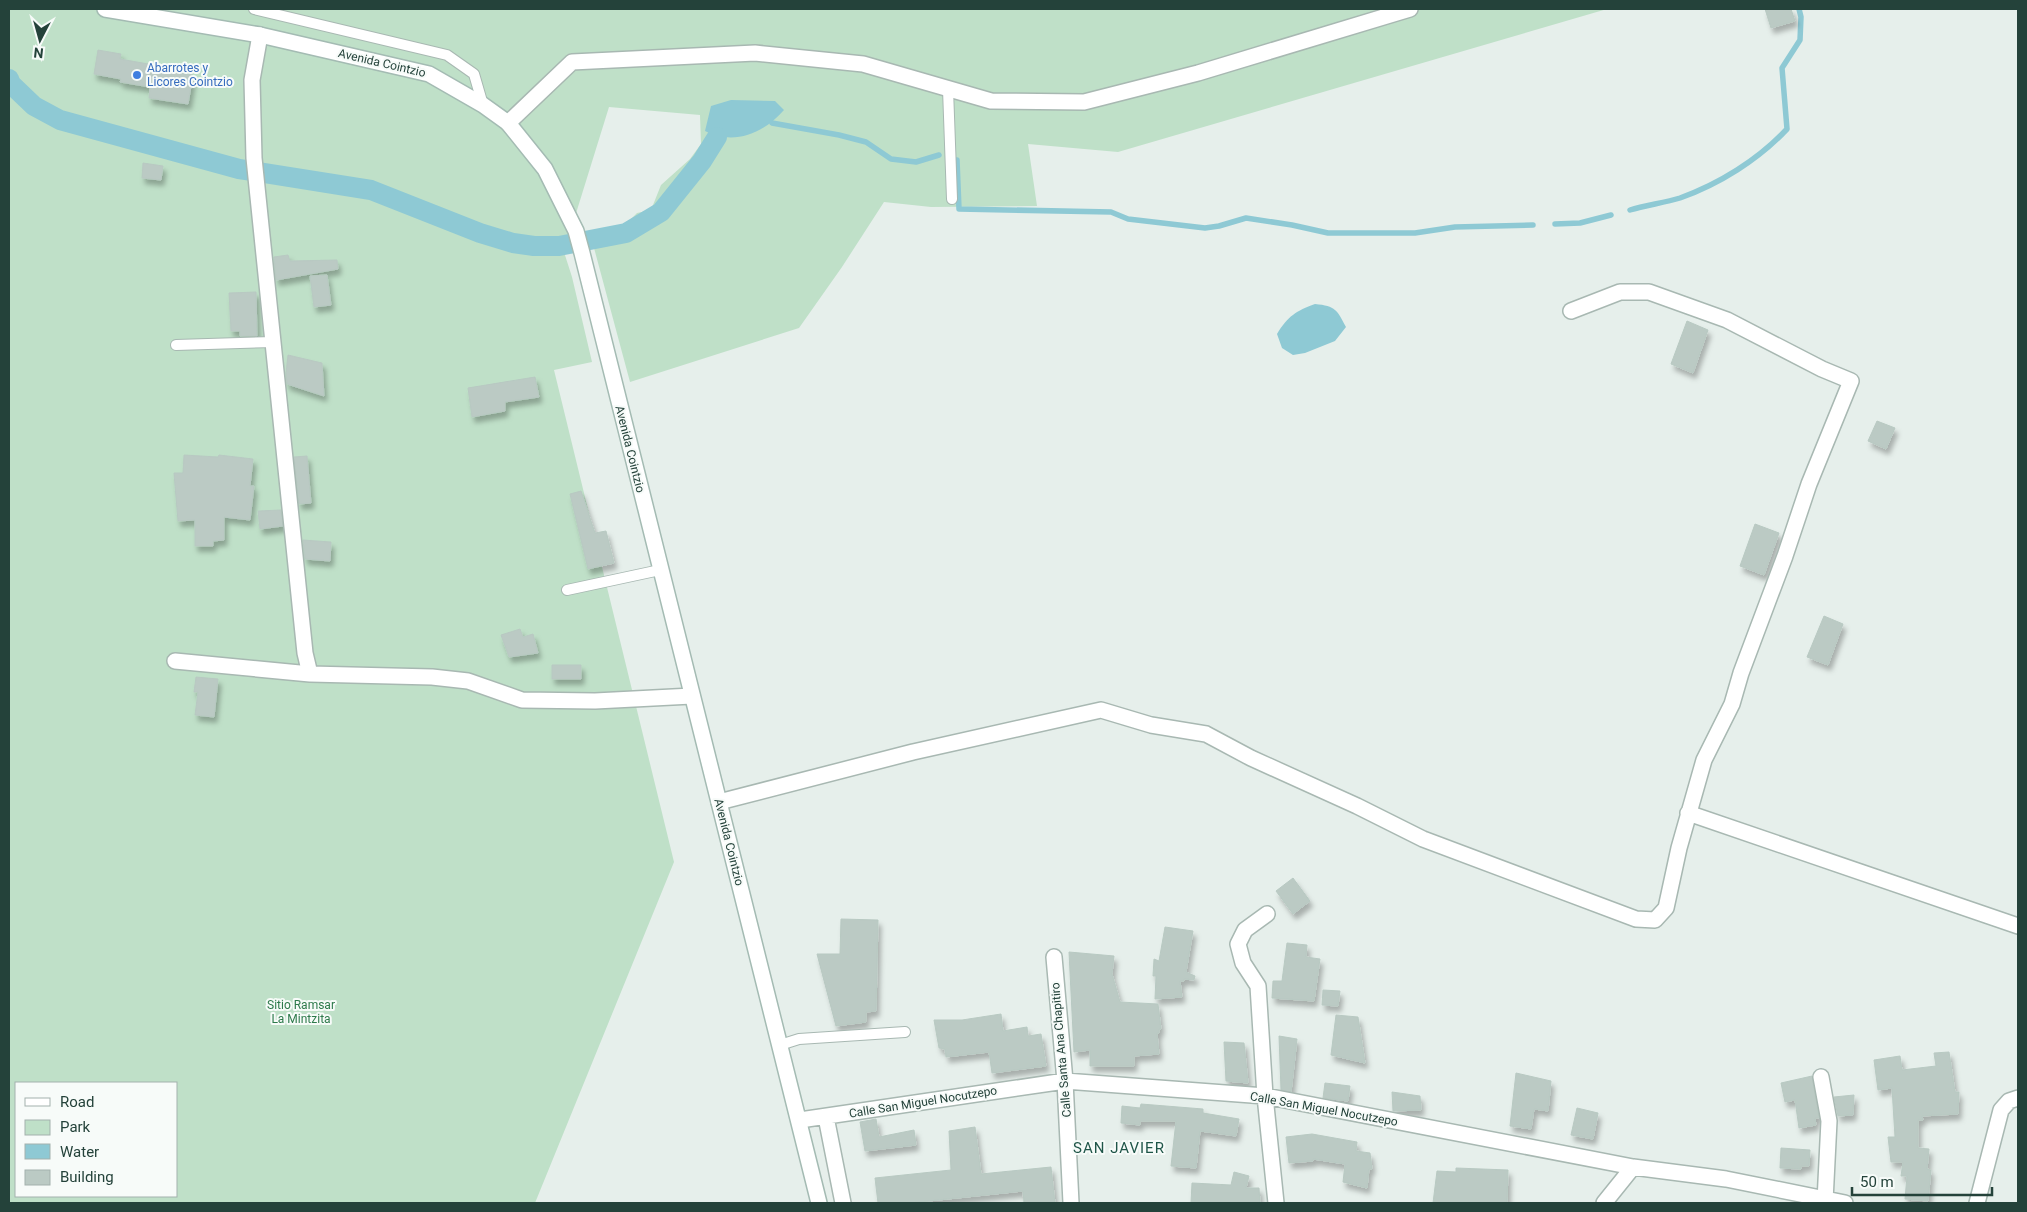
<svg xmlns="http://www.w3.org/2000/svg" width="2027" height="1212" font-family="Roboto,sans-serif">
  <style>
    .green { fill: #bfe0c8; fill-rule: evenodd }
    .water { fill: #8ec9d4 }
    .lines { fill: none; stroke-linecap: round; stroke-linejoin: round }
    .stream { stroke: #8ec9d4; stroke-width: 5.5 }
    .canal { stroke: #8ec9d4; stroke-width: 20 }
    .building { fill: #bbcac4; stroke: #b8c9c2; filter: url(#shadow) }
    .service-casing { stroke: #a8b8b2; stroke-width: 12 }
    .minor-casing { stroke: #a8b8b2; stroke-width: 18 }
    .secondary-casing { stroke: #a4bbb3; stroke-width: 18 }
    .service { stroke: #fff; stroke-width: 10 }
    .minor { stroke: #fff; stroke-width: 15 }
    .secondary { stroke: #fff; stroke-width: 15 }
    .shop-dot { fill: #3f7fe0; stroke: #f7fbf9; stroke-width: 2 }
    .labels { text-anchor: middle; dominant-baseline: central; stroke-width: 4; stroke-linejoin: round; paint-order: stroke }
    .street-label { font-size: 12px; fill: #24423a; stroke: #f7fbf9 }
    .shop-label { font-size: 12px; fill: #366cbe; stroke: #f7fbf9; text-anchor: start }
    .park-label { font-size: 12px; fill: #2d7a4b; stroke: #f7fbf9 }
    .quarter-label { font-size: 15px; letter-spacing: 1px; fill: #1f5548; stroke: #f7fbf9 }
  </style>
  <defs>
    <filter id="shadow"><feDropShadow dx="3" dy="5.5" stdDeviation="2.5" flood-color="#0004"/></filter>
  </defs>
  <rect width="100%" height="100%" fill="#e6efeb"/>
  <!-- green -->
  <path class="green" d="M 9,9 L 1607,9 L 1118,152 L 1028,144 L 1037,206 L 931,207 L 884,202 L 842,267 L 799,328 L 630,382 L 590,233 L 622,228 L 637,213 L 651,210 L 661,185 L 690,159 L 701,144 L 700,115 L 609,107 L 564,252 L 572,277 L 592,362 L 554,370 L 674,862 L 535,1203 L 9,1203 ZM 16,1083 L 176,1083 L 176,1196 L 16,1196 Z"/>
  <!-- water -->
  <path class="water" d="M 731,100 L 775,101 L 784,110 C 764,133 734,146 705,131 L 711,106 Z
    M 1315,304 C 1336,306 1337,310 1346,327 L 1335,341 L 1305,353 L 1293,355 L 1282,348 L 1277,334 C 1288,316 1296,311 1315,304 Z"/>
  <g class="lines">
    <!-- stream -->
    <path class="stream" d="M 772,123 L 839,135 L 866,142 L 891,159 L 916,162 L 939,155
      M 957,160 L 959,209 L 1111,212 L 1128,219 L 1205,228 L 1219,226 L 1246,218 L 1292,225 L 1328,233 L 1415,233 L 1455,227 L 1533,225
      M 1630,210 C 1646,205 1664,203 1680,198 C 1719,184 1758,160 1787,129 L 1782,68 L 1800,40 L 1801,17 L 1799,9
      M 1555,224 L 1580,223 L 1611,215"/>
    <!-- canal -->
    <path class="canal" d="M 9,79 L 11,84 L 34,106 L 60,120 L 239,169 L 371,190 L 480,233 L 513,243 L 534,246 L 559,246 L 626,233 L 661,212 L 702,161 L 717,137"/>
  </g>
  <!-- building -->
  <path class="building" d="M 1765,9 L 1791,9 L 1795,21 L 1771,28 Z
    M 98,50 L 121,54 L 120,59 L 154,65 L 154,69 L 193,75 L 188,104 L 149,98 L 150,87 L 120,82 L 121,79 L 94,74 Z
    M 143,163 L 163,166 L 161,180 L 142,178 Z
    M 288,255 L 290,261 L 337,260 L 338,269 L 276,280 L 274,257 Z
    M 327,275 L 331,305 L 314,307 L 310,276 Z
    M 256,292 L 257,336 L 240,336 L 240,331 L 231,331 L 229,293 Z
    M 1687,321 L 1708,330 L 1693,373 L 1671,364 Z
    M 288,355 L 322,363 L 324,396 L 287,384 L 286,373 Z
    M 535,377 L 539,397 L 505,402 L 505,411 L 472,417 L 468,388 Z
    M 1877,421 L 1895,428 L 1886,449 L 1868,441 Z
    M 184,455 L 218,457 L 219,455 L 253,459 L 250,486 L 254,486 L 250,520 L 224,517 L 224,540 L 213,541 L 213,546 L 195,546 L 195,520 L 178,521 L 174,473 L 183,473 Z
    M 307,456 L 311,503 L 299,504 L 294,457 Z
    M 581,491 L 595,533 L 606,531 L 614,563 L 588,569 L 570,494 Z
    M 281,510 L 283,526 L 260,529 L 258,511 Z
    M 1755,524 L 1779,533 L 1764,575 L 1740,566 Z
    M 303,540 L 331,542 L 330,561 L 305,559 Z
    M 1824,616 L 1843,624 L 1828,665 L 1807,657 Z
    M 520,629 L 523,637 L 533,634 L 538,653 L 509,657 L 501,635 Z
    M 552,665 L 581,665 L 581,679 L 552,679 Z
    M 196,677 L 218,679 L 214,717 L 195,715 L 198,692 L 194,692 Z
    M 1293,878 L 1310,901 L 1293,914 L 1276,891 Z
    M 841,919 L 878,920 L 876,1011 L 866,1012 L 866,1022 L 836,1026 L 817,954 L 840,954 Z
    M 1165,927 L 1193,931 L 1186,972 L 1195,976 L 1194,980 L 1184,979 L 1184,981 L 1180,981 L 1182,997 L 1155,999 L 1156,976 L 1153,976 L 1154,959 L 1159,961 Z
    M 1287,943 L 1307,945 L 1306,957 L 1320,959 L 1314,1001 L 1272,998 L 1273,981 L 1282,981 Z
    M 1069,952 L 1114,956 L 1112,974 L 1120,1002 L 1158,1004 L 1161,1029 L 1159,1029 L 1159,1033 L 1157,1033 L 1159,1054 L 1134,1056 L 1134,1066 L 1090,1066 L 1090,1050 L 1074,1052 Z
    M 1323,990 L 1340,991 L 1338,1006 L 1322,1005 Z
    M 1001,1014 L 1003,1031 L 1027,1027 L 1028,1036 L 1041,1034 L 1046,1066 L 992,1073 L 989,1052 L 946,1057 L 945,1049 L 939,1048 L 934,1020 L 962,1020 Z
    M 1336,1015 L 1358,1017 L 1365,1063 L 1331,1055 Z
    M 1279,1036 L 1297,1039 L 1291,1092 L 1281,1090 Z
    M 1224,1042 L 1244,1043 L 1248,1083 L 1226,1081 Z
    M 1949,1052 L 1955,1092 L 1959,1092 L 1958,1114 L 1922,1116 L 1923,1120 L 1918,1120 L 1918,1148 L 1929,1149 L 1927,1169 L 1931,1170 L 1928,1201 L 1905,1199 L 1907,1176 L 1901,1176 L 1903,1162 L 1891,1162 L 1888,1137 L 1895,1137 L 1892,1088 L 1878,1090 L 1874,1060 L 1900,1056 L 1902,1070 L 1936,1066 L 1934,1053 Z
    M 1516,1073 L 1551,1081 L 1548,1111 L 1534,1109 L 1531,1129 L 1510,1126 Z
    M 1812,1076 L 1819,1118 L 1815,1118 L 1816,1125 L 1799,1128 L 1795,1100 L 1785,1102 L 1781,1083 Z
    M 1325,1083 L 1350,1086 L 1348,1101 L 1323,1098 Z
    M 1392,1092 L 1420,1096 L 1421,1110 L 1393,1111 Z
    M 1854,1095 L 1853,1115 L 1838,1116 L 1834,1097 Z
    M 1141,1104 L 1203,1109 L 1203,1113 L 1239,1119 L 1236,1136 L 1200,1131 L 1196,1168 L 1171,1166 L 1176,1121 L 1140,1121 L 1140,1125 L 1121,1123 L 1122,1106 L 1140,1108 Z
    M 1577,1108 L 1598,1113 L 1593,1139 L 1571,1135 Z
    M 876,1119 L 879,1137 L 914,1130 L 916,1145 L 865,1151 L 860,1122 Z
    M 975,1127 L 981,1174 L 1051,1167 L 1055,1203 L 1024,1203 L 1023,1191 L 910,1203 L 878,1203 L 875,1178 L 951,1170 L 949,1131 Z
    M 1312,1134 L 1357,1142 L 1356,1151 L 1370,1153 L 1372,1169 L 1369,1169 L 1367,1188 L 1343,1182 L 1345,1164 L 1313,1159 L 1313,1161 L 1289,1163 L 1286,1137 Z
    M 1781,1148 L 1810,1150 L 1809,1166 L 1801,1166 L 1801,1169 L 1780,1168 Z
    M 1456,1168 L 1508,1170 L 1507,1203 L 1433,1203 L 1437,1171 L 1456,1172 Z
    M 1234,1172 L 1249,1176 L 1246,1188 L 1259,1188 L 1260,1203 L 1191,1203 L 1192,1183 L 1231,1185 Z"/>
  <g class="lines">
    <defs>
      <path id="service" d="M 254,9 L 447,55 L 474,74 L 483,105
        M 948,89 L 952,199
        M 176,345 L 274,342
        M 567,590 L 660,570
        M 780,1045 L 799,1039 L 905,1032"/>
      <path id="minor" d="M 260,35 L 252,80 L 254,158 L 305,653 L 310,674
        M 508,123 L 572,62 L 755,53 L 863,64 L 991,101 L 1084,102 L 1198,73 L 1410,9
        M 175,661 L 310,674 L 432,677 L 468,681 L 522,700 L 595,701 L 692,696
        M 719,802 L 913,752 L 1101,710 L 1151,725 L 1206,734 L 1251,758 L 1357,806 L 1423,839 L 1636,919 L 1655,920 L 1666,908 L 1679,848 L 1704,760 L 1732,704 L 1741,673 L 1785,556 L 1809,484 L 1851,381 L 1822,369 L 1727,320 L 1649,292 L 1620,292 L 1571,311
        M 1688,813 L 2018,926
        M 1267,914 L 1245,930 L 1238,944 L 1243,963 L 1258,986 L 1265,1096 L 1276,1203
        M 1054,957 L 1065,1081 L 1071,1203
        M 1821,1077 L 1829,1121 L 1825,1201
        M 826,1117 L 843,1203
        M 800,1120 L 1065,1081 L 1265,1096 L 1633,1167 L 1726,1179 L 1845,1203
        M 1604,1203 L 1633,1167
        M 1977,1203 L 2001,1110 L 2009,1101 L 2018,1098"/>
      <path id="secondary" d="M 105,9 L 260,35 L 429,74 L 483,105 L 508,123 L 545,169 L 576,231 L 582,253 L 819,1203"/>
    </defs>
    <!-- service casing -->
    <use href="#service" class="service-casing"/>
    <!-- minor casing -->
    <use href="#minor" class="minor-casing"/>
    <!-- secondary casing -->
    <use href="#secondary" class="secondary-casing"/>
    <!-- service -->
    <use href="#service" class="service"/>
    <!-- minor -->
    <use href="#minor" class="minor"/>
    <!-- secondary -->
    <use href="#secondary" class="secondary"/>
  </g>
  <!-- markers -->
  <circle class="shop-dot" cx="137" cy="75" r="5"/>
  <g class="labels">
    <!-- street labels -->
    <g class="street-label">
      <text transform="translate(382 63) rotate(13)">Avenida Cointzio</text>
      <text transform="translate(630 449) rotate(76)">Avenida Cointzio</text>
      <text transform="translate(729 842) rotate(76)">Avenida Cointzio</text>
      <text transform="translate(1061 1050) rotate(-95)">Calle Santa Ana Chapitiro</text>
      <text transform="translate(923 1102) rotate(-9)">Calle San Miguel Nocutzepo</text>
      <text transform="translate(1324 1109) rotate(10)">Calle San Miguel Nocutzepo</text>
    </g>
    <!-- shop labels -->
    <g class="shop-label">
      <text x="147" y="68">Abarrotes y<tspan x="147" dy="14">Licores Cointzio</tspan></text>
    </g>
    <!-- park labels -->
    <g class="park-label">
      <text x="301" y="1005">Sitio Ramsar<tspan x="301" dy="14">La Mintzita</tspan></text>
    </g>
    <!-- quarter labels -->
    <g class="quarter-label">
      <text x="1119" y="1148">SAN JAVIER</text>
    </g>
  </g>
  <!-- border -->
  <rect width="2027" height="1212" fill="none" stroke="#24423a" stroke-width="20"/>
  <!-- legend -->
  <rect x="15" y="1082" width="162" height="115" fill="#f7fbf9" stroke="#a3b1ad"/>
  <rect x="25" y="1098" width="25" height="8" fill="#ffffff" stroke="#a3b1ad"/>
  <text x="60" y="1107" font-size="15" fill="#24423a">Road</text>
  <rect x="25" y="1120" width="25" height="15" fill="#bfe0c8" stroke="#a3b1ad"/>
  <text x="60" y="1132" font-size="15" fill="#24423a">Park</text>
  <rect x="25" y="1144" width="25" height="15" fill="#8ec9d4" stroke="#a3b1ad"/>
  <text x="60" y="1157" font-size="15" fill="#24423a">Water</text>
  <rect x="25" y="1170" width="25" height="15" fill="#bbcac4" stroke="#a3b1ad"/>
  <text x="60" y="1182" font-size="15" fill="#24423a">Building</text>
  <!-- north arrow -->
  <g transform="translate(40 40) rotate(186)" stroke="#f7fbf9" stroke-width="4" paint-order="stroke">
  <path d="M0-4L9 19L0 12L-9 19Z" fill="#24423a"/>
  <text y="-8" font-size="14" font-weight="bold" text-anchor="middle" fill="#24423a">N</text>
  </g>
  <!-- scale -->
  <path d="M1852 1187v8h140v-8" fill="none" stroke="#24423a" stroke-width="2.5"/>
  <text x="1860" y="1187" font-size="15" fill="#24423a" stroke="#f7fbf9" stroke-width="4" paint-order="stroke">50 m</text>
</svg>
